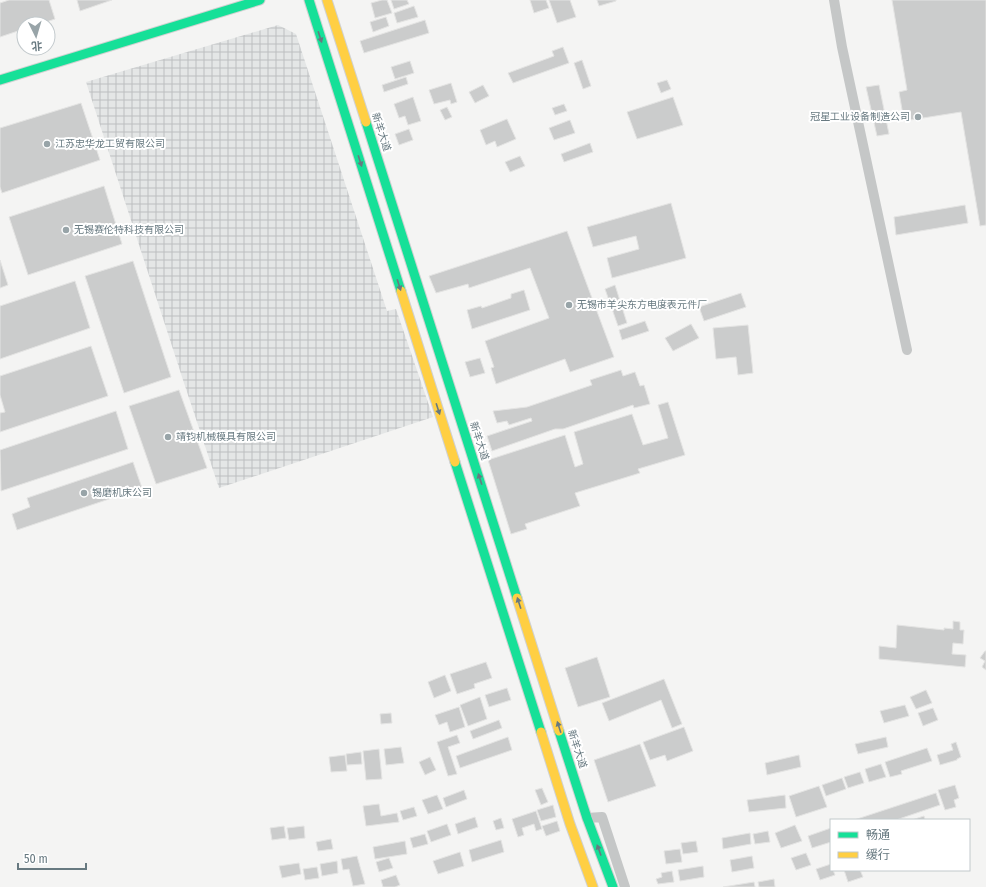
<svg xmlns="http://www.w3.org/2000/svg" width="986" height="887" font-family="'Fira Sans Condensed','Noto Sans SC',sans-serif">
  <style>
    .industrial { fill: url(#industrial-grid) }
    .building { fill: #cbcccc; stroke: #e4e4e3 }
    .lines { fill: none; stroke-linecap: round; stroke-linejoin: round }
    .fast-casing { stroke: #d0d1d1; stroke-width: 11 }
    .slow-casing { stroke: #d0d1d1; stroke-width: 11 }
    .street { stroke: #c5c7c7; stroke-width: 10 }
    .fast { stroke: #16e098; stroke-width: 9 }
    .slow { stroke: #ffcf43; stroke-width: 9 }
    .oneway { fill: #677980 }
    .poi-dot { fill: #98a4a8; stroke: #fff; stroke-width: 1.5 }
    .labels { text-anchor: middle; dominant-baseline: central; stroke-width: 4; stroke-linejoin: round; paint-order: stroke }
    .poi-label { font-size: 10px; fill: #677980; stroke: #fff; text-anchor: start }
    .street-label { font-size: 10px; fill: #677980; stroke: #fff }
  </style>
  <defs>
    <pattern id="industrial-grid" width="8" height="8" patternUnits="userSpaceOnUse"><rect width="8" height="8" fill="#e4e6e6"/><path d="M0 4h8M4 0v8" fill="none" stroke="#bdbfc0"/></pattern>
  </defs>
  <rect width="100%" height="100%" fill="#f4f4f3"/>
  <!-- industrial -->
  <path class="industrial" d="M 278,25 L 296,34 L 387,311 L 396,309 L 433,417 L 219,488 L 183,380 L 86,82 Z"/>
  <!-- building -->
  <path class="building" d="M 9,0 L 49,0 L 55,19 L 40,24 L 24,24 L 24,29 L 0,37 L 0,3 Z
    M 77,0 L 112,0 L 80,11 Z
    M 382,0 L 387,0 L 392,13 L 375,18 L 371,3 Z
    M 391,0 L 407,0 L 409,4 L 394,9 Z
    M 530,0 L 546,0 L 549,8 L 534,13 Z
    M 549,0 L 570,0 L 576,17 L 557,23 Z
    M 597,0 L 616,0 L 616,1 L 599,6 Z
    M 892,0 L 986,0 L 986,225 L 980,226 L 961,112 L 904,121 L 899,92 L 907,90 Z
    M 414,6 L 418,17 L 397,23 L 394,13 Z
    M 386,17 L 389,26 L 373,32 L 370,22 Z
    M 425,20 L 429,33 L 364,53 L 360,41 Z
    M 563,47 L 569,63 L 513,83 L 508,73 L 554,56 L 552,51 Z
    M 582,60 L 591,86 L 583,89 L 574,63 Z
    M 410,61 L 414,73 L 395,79 L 391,67 Z
    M 406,77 L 408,84 L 384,92 L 382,85 Z
    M 667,80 L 671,89 L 661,93 L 657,83 Z
    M 451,83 L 457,102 L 451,104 L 450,100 L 434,104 L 429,90 Z
    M 483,85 L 489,96 L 475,103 L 469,92 Z
    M 879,85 L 889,134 L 877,136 L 866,87 Z
    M 413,97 L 421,121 L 408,125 L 405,116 L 399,118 L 394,104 Z
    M 673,97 L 683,125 L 637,139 L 627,112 Z
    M 81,103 L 100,160 L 2,193 L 0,187 L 0,128 Z
    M 564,104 L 567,111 L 555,115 L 552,108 Z
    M 447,107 L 452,117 L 445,120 L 440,110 Z
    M 507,119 L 516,139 L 497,147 L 495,141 L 486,145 L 480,130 Z
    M 570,120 L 575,133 L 554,140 L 549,128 Z
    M 409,129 L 413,140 L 399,145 L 395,134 Z
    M 590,143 L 593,152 L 564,162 L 561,154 Z
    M 520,156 L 525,166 L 510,172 L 505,162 Z
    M 104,186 L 122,244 L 28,275 L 9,217 Z
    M 671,203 L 686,258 L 612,278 L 607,258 L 639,249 L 636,236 L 593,247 L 587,227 Z
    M 965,205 L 968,223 L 896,235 L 894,217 Z
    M 567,231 L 614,357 L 570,372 L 565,359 L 496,384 L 491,368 L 494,367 L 485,341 L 549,318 L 530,268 L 469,288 L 468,284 L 436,293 L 429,276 Z
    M 0,260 L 8,285 L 0,288 Z
    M 133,261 L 171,377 L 124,393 L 85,276 Z
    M 75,281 L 90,328 L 0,359 L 0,306 Z
    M 615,285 L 627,323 L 618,326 L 605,289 Z
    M 524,290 L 530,310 L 472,329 L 467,310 L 481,306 L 482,308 L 511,298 L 511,294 Z
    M 741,293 L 746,307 L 704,321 L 699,307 Z
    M 645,321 L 649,331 L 622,340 L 619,330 Z
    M 691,324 L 699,338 L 673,351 L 665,338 Z
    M 748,325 L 753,373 L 738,375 L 736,357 L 716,359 L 713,328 Z
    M 91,346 L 108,396 L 0,432 L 0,413 L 5,412 L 0,395 L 0,376 Z
    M 480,358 L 485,373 L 470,377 L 465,362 Z
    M 621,370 L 623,376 L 635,372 L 640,386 L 644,385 L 650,404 L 634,408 L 633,405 L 563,429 L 555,429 L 492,451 L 487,436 L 532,421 L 531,418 L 509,425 L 507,421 L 497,423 L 493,411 L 527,407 L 592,385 L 590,380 Z
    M 179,390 L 207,468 L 156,484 L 129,406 Z
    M 668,402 L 685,455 L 638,469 L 640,473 L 575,493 L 580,506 L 525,524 L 527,529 L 511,534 L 488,460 L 565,435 L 575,467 L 583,464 L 574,432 L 632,414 L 643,445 L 668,438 L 658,405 Z
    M 116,411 L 128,449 L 1,491 L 0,450 Z
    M 133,462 L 142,488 L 17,530 L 12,514 L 30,507 L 27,498 Z
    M 953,621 L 960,622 L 960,630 L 964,630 L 963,644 L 953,643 L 952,654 L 966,655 L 965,667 L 879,659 L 879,646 L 896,648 L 897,625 L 944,630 L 944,628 L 953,629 Z
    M 985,651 L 986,651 L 986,670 L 982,667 L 985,661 L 980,658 Z
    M 597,657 L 610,697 L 578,707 L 565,668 Z
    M 486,662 L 492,678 L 474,684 L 475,688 L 457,694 L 450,674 Z
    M 445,675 L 451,691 L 434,698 L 428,682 Z
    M 664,679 L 682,724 L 672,728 L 661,700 L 609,721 L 602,703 Z
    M 507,688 L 511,700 L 489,707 L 485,695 Z
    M 926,690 L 932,703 L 916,709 L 910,697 Z
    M 480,697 L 487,719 L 468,726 L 460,705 Z
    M 905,705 L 909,716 L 884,723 L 880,711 Z
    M 459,707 L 465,727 L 450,732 L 447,722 L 439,725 L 435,715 Z
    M 933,708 L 938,720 L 923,726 L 918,713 Z
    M 391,713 L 392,723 L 381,724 L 380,714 Z
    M 499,720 L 502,728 L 473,739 L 470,731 Z
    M 684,727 L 693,751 L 667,761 L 665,755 L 650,760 L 643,742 Z
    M 457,735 L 460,743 L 448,747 L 457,774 L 448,776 L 437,742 Z
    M 508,737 L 512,750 L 460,768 L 456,756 Z
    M 886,737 L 888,747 L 858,754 L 855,744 Z
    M 956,742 L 961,757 L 957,759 L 957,760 L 940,765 L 937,755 L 953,750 L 951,744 Z
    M 640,744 L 656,786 L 608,802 L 594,760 Z
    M 401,747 L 404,763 L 386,765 L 384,749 Z
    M 927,748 L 932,761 L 901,771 L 902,774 L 890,777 L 885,762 Z
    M 379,749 L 382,779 L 366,780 L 363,751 Z
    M 361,752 L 362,764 L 347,765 L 346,754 Z
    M 345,755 L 347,771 L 331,772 L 329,757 Z
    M 799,755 L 801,767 L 767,775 L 765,763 Z
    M 430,757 L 436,770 L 425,775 L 419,762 Z
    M 881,764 L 886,777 L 869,782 L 865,769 Z
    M 860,772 L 864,783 L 848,788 L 844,777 Z
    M 842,778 L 846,789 L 826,796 L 822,785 Z
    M 955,785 L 959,798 L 954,800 L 956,807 L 945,810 L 938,790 Z
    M 819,786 L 827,807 L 796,817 L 789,796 Z
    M 542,788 L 548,802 L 541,805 L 535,790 Z
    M 464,790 L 467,799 L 446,807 L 443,798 Z
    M 936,793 L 940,805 L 896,820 L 854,820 Z
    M 437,795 L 443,809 L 428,814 L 422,800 Z
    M 785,795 L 786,808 L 749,812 L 747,800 Z
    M 379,804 L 381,816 L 397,813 L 399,822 L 366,826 L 363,806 Z
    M 553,805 L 556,817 L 541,821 L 537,810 Z
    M 414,807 L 417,816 L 403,820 L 400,811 Z
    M 536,811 L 542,829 L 536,831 L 534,824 L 522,828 L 524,835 L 518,837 L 512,819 Z
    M 924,816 L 925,820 L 912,820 Z
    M 475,817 L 478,827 L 458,834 L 455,824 Z
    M 501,818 L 504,828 L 496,830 L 493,821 Z
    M 557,821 L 560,831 L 546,836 L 542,826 Z
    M 447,824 L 451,835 L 431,842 L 427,831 Z
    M 795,825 L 802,841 L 781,848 L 775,833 Z
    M 284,826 L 286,838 L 272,840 L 270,828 Z
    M 304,826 L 305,838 L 289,840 L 287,828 Z
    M 831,828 L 831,842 L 812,848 L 808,836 Z
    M 768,831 L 770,842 L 755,844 L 753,834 Z
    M 750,833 L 751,844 L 723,849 L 722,838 Z
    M 425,834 L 428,844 L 413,848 L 410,838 Z
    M 331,839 L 333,849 L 318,851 L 316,842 Z
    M 501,840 L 504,852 L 472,862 L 469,850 Z
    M 405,841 L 407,854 L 375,859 L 373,847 Z
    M 696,841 L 698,852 L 683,854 L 681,843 Z
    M 680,849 L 682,862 L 666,864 L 664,851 Z
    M 460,852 L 464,866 L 438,874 L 433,861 Z
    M 806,853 L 811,865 L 796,870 L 791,858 Z
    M 357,856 L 365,884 L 353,886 L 349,869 L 343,870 L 341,859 Z
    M 752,856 L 754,868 L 732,872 L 730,860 Z
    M 389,858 L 393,868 L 379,872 L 376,862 Z
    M 337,861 L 338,873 L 322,876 L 320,864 Z
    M 299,863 L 301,874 L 282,878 L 279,866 Z
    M 831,864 L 831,870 L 833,870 L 835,875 L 820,880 L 816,869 Z
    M 703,866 L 704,877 L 680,881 L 678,870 Z
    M 317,867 L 319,878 L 305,880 L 303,869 Z
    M 844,870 L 860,870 L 863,877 L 848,882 Z
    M 672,871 L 674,882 L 658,884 L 656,879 L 662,877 L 661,873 Z
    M 396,875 L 400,885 L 395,887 L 383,887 L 381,880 Z
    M 774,879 L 775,887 L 759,887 L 758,882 Z
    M 754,882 L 755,887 L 723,887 Z"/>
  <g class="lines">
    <defs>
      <path id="fast" d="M 309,0 L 401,291
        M 0,80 L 260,0
        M 366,122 L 517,598
        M 455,462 L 541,732
        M 559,731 L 587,818 L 613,887"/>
      <path id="slow" d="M 327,0 L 366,122
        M 401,291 L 455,462
        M 517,598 L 559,731
        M 541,732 L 570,824 L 593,887"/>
    </defs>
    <!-- fast casing -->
    <use href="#fast" class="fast-casing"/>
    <!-- slow casing -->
    <use href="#slow" class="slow-casing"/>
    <!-- street -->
    <path class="street" d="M 834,0 L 842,47 L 907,350
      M 587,818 L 602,817 L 625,887"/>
    <!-- fast -->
    <use href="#fast" class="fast"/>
    <!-- slow -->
    <use href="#slow" class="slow"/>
  </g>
  <!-- one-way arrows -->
  <defs><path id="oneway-solid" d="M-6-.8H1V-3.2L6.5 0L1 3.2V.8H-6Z"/></defs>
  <g class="oneway">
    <use href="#oneway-solid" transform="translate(320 37) rotate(72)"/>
    <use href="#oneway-solid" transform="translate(360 161) rotate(72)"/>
    <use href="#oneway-solid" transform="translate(399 285) rotate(72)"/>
    <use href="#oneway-solid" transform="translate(438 409) rotate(72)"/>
    <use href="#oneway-solid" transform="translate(480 479) rotate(-108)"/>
    <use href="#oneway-solid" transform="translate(519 603) rotate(-108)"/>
    <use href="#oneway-solid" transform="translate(559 727) rotate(-108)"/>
    <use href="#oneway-solid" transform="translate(599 850) rotate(-110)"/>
  </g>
  <!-- markers -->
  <g class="poi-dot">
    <circle cx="918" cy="117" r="4"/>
    <circle cx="47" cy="144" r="4"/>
    <circle cx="66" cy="230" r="4"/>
    <circle cx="569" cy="305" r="4"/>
    <circle cx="168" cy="437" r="4"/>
    <circle cx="84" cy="493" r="4"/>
  </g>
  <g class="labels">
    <!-- poi labels -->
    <g class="poi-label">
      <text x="910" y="117" text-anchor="end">冠星工业设备制造公司</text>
      <text x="55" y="144">江苏忠华龙工贸有限公司</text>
      <text x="74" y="230">无锡赛伦特科技有限公司</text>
      <text x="577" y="305">无锡市羊尖东方电度表元件厂</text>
      <text x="176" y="437">靖钧机械模具有限公司</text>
      <text x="92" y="493">锡磨机床公司</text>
    </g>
    <!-- street labels -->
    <g class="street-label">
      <text transform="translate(381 132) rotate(72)">新羊大道</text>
      <text transform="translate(479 441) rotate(72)">新羊大道</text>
      <text transform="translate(577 749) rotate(72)">新羊大道</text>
    </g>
  </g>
  <!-- legend -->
  <rect x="830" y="819" width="140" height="52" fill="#ffffff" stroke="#c2c9cc"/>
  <rect x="838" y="832" width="20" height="6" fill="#16e098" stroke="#c2c9cc"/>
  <text x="866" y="839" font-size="12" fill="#677980">畅通</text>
  <rect x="838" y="852" width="20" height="6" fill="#ffcf43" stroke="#c2c9cc"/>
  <text x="866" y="859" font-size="12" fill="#677980">缓行</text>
  <!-- north arrow -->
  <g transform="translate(36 36) rotate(175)"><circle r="19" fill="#ffffff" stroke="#c2c9cc"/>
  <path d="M0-3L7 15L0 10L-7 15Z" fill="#98a4a8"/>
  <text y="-6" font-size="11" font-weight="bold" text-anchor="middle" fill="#677980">北</text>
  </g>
  <!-- scale -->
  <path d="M18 863v6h68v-6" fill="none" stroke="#677980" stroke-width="2"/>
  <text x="24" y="863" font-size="12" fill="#677980" stroke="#ffffff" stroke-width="3" paint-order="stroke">50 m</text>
</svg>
